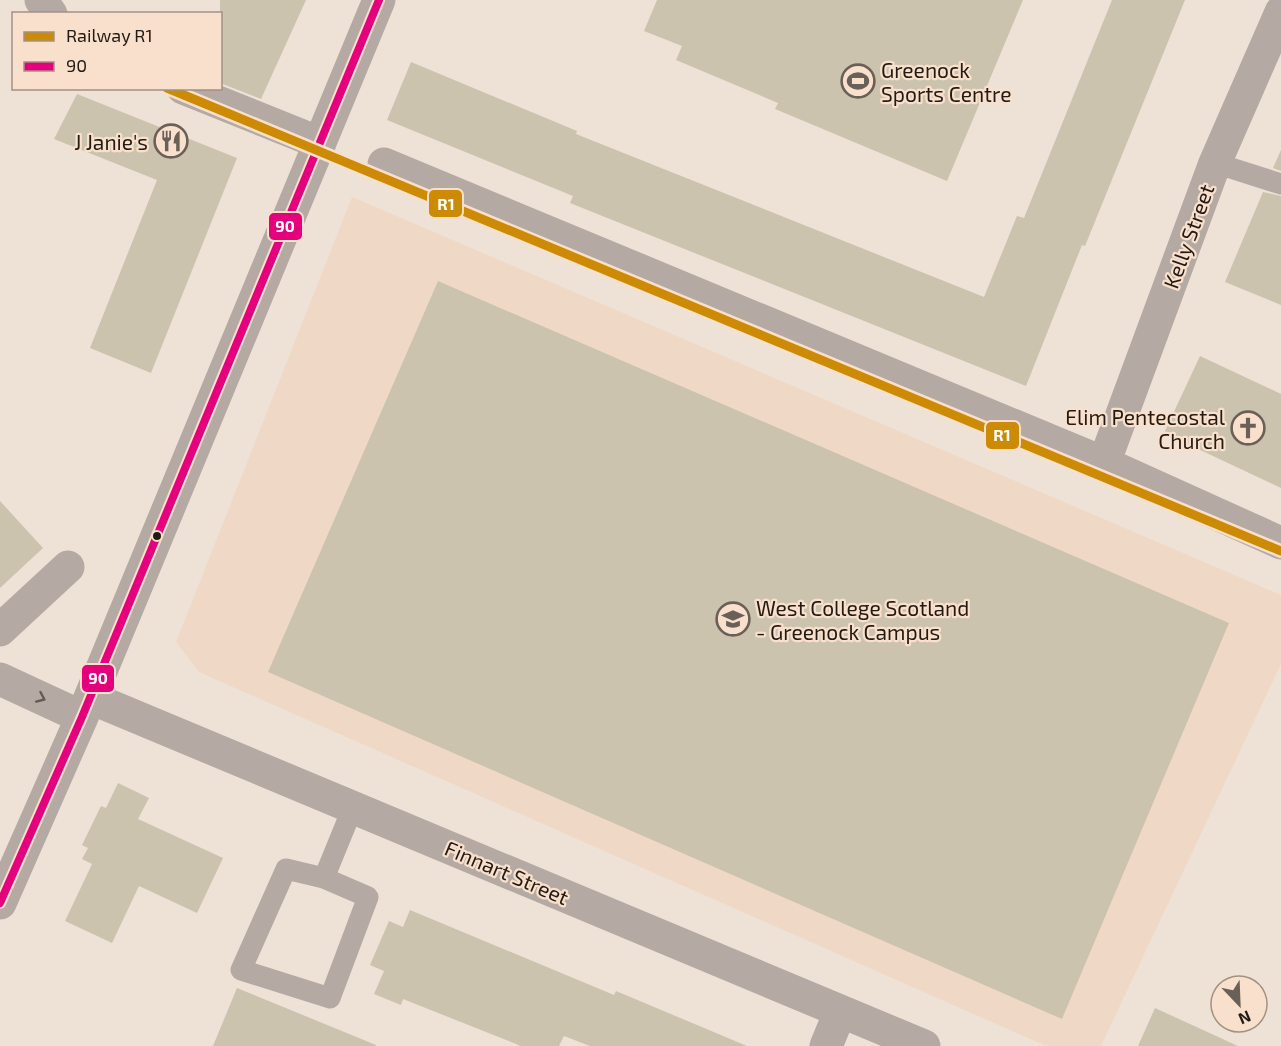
<svg xmlns="http://www.w3.org/2000/svg" width="1281" height="1046" font-family="'Exo 2',sans-serif">
  <style>
    .built { fill: #efd9c6 }
    .building { fill: #ccc3af }
    .lines { fill: none; stroke-linecap: round; stroke-linejoin: round }
    .service { stroke: #b5a9a4; stroke-width: 21 }
    .minor { stroke: #b5a9a4; stroke-width: 33 }
    .bus-1-casing { stroke: #f8e0cc; stroke-width: 12 }
    .bus-1 { stroke: #e5007d; stroke-width: 8 }
    .rail-1-casing { stroke: #f8e0cc; stroke-width: 14 }
    .rail-1 { stroke: #cd8a04; stroke-width: 9 }
    .oneway { stroke: #655a54 }
    .bus-dot { fill: #231a13; stroke: #f8e0cc; stroke-width: 2 }
    .labels { text-anchor: middle; dominant-baseline: central; stroke-width: 4.5; stroke-linejoin: round; paint-order: stroke }
    .poi-label { font-size: 21px; fill: #231a13; stroke: #f8e0cc; text-anchor: start }
    .street-label { font-size: 21px; fill: #231a13; stroke: #f8e0cc }
    .line-badge { stroke: #f8e0cc; stroke-width: 2 }
    .badge-label { font-size: 16px; text-anchor: middle; font-weight: bold; fill: #fff }
  </style>
  <rect width="100%" height="100%" fill="#eee1d6"/>
  <!-- built -->
  <path class="built" d="M 352,197 L 1281,595 L 1281,664 L 1101,1046 L 1046,1046 L 199,672 L 176,642 Z"/>
  <!-- building -->
  <path class="building" d="M 220,0 L 306,0 L 261,99 L 220,83 Z
    M 657,0 L 1023,0 L 947,181 L 775,109 L 778,103 L 676,60 L 682,46 L 644,31 Z
    M 1112,0 L 1185,0 L 1085,246 L 1082,245 L 1026,386 L 570,203 L 573,196 L 387,120 L 411,62 L 577,131 L 576,134 L 984,297 L 1017,216 L 1024,218 Z
    M 77,94 L 237,158 L 151,373 L 90,348 L 157,180 L 54,139 Z
    M 1281,150 L 1281,171 L 1273,168 Z
    M 1263,192 L 1281,196 L 1281,305 L 1225,282 Z
    M 438,281 L 1229,623 L 1062,1019 L 268,672 Z
    M 1200,356 L 1281,394 L 1281,488 L 1164,433 Z
    M 0,501 L 43,548 L 0,588 Z
    M 118,783 L 149,798 L 138,819 L 223,858 L 197,913 L 139,886 L 112,943 L 65,921 L 92,864 L 82,859 L 88,848 L 82,845 L 101,806 L 106,808 Z
    M 410,910 L 614,995 L 616,991 L 747,1046 L 590,1046 L 564,1036 L 559,1046 L 521,1046 L 403,999 L 401,1005 L 374,994 L 384,971 L 370,965 L 389,921 L 403,927 Z
    M 237,988 L 376,1045 L 376,1046 L 213,1046 Z
    M 1155,1008 L 1238,1046 L 1138,1046 Z"/>
  <g class="lines">
    <!-- service -->
    <path class="service" d="M 1215,163 L 1281,184
      M 286,869 L 324,878 L 368,897 L 330,998 L 241,970 Z
      M 324,878 L 353,807"/>
    <!-- minor -->
    <path class="minor" d="M 41,0 L 51,14
      M 183,88 L 320,143
      M 384,164 L 1104,463 L 1281,543
      M 1104,463 L 1215,163 L 1281,12
      M 0,630 L 68,567
      M 0,679 L 82,717
      M 91,698 L 924,1046
      M 0,903 L 82,717 L 379,0
      M 826,1046 L 840,1012"/>
    <defs>
      <path id="bus-1" d="M 0,903 L 82,717 L 379,0"/>
    </defs>
    <!-- bus-1 casing -->
    <use href="#bus-1" class="bus-1-casing"/>
    <!-- bus-1 -->
    <use href="#bus-1" class="bus-1"/>
    <defs>
      <path id="rail-1" d="M 167,88 L 1281,551"/>
    </defs>
    <!-- rail-1 casing -->
    <use href="#rail-1" class="rail-1-casing"/>
    <!-- rail-1 -->
    <use href="#rail-1" class="rail-1"/>
  </g>
  <!-- one-way arrows -->
  <defs><path id="oneway-chevron" d="M-2-3.5L2.5 0L-2 3.5" fill="none" stroke-width="1.6" stroke-linecap="round" stroke-linejoin="round" transform="scale(1.5)"/></defs>
  <use class="oneway" href="#oneway-chevron" transform="translate(41 698) rotate(24)"/>
  <!-- icons -->
  <defs>
    <symbol id="stadium-ring" viewBox="-11 -11 22 22"><circle r="9.5" fill="#f8e0cc" stroke="#6a6057" stroke-width="1.5"/><path d="M0-5a6.5 5 0 1 0 0 10a6.5 5 0 1 0 0-10ZM-3.5-1.8h7v3.6h-7Z" fill="#6a6057"/></symbol>
    <symbol id="restaurant-ring" viewBox="-11 -11 22 22"><circle r="9.5" fill="#f8e0cc" stroke="#6a6057" stroke-width="1.5"/><path d="M-5-6h1v4h1v-4h1v4h1v-4h1v5L-1.5 .5V6h-2V.5L-5-1ZM5-6V6H3V1.5H1.5Q1.5-4 5-6Z" fill="#6a6057"/></symbol>
    <symbol id="church-ring" viewBox="-11 -11 22 22"><circle r="9.5" fill="#f8e0cc" stroke="#6a6057" stroke-width="1.5"/><path d="M-1.2-6h2.4v3.5h3.3v2.4h-3.3V6h-2.4V-.1h-3.3v-2.4h3.3Z" fill="#6a6057"/></symbol>
    <symbol id="university-ring" viewBox="-11 -11 22 22"><circle r="9.5" fill="#f8e0cc" stroke="#6a6057" stroke-width="1.5"/><path d="M0-5L7-2L0 1L-7-2ZM-4 1L0 2.5L4 1V4Q0 6-4 4Z" fill="#6a6057"/></symbol>
  </defs>
  <g fill-rule="evenodd">
    <use href="#stadium-ring" x="839" y="62" width="38" height="38"/>
    <use href="#restaurant-ring" x="152" y="122" width="38" height="38"/>
    <use href="#church-ring" x="1229" y="409" width="38" height="38"/>
    <use href="#university-ring" x="714" y="600" width="38" height="38"/>
  </g>
  <!-- markers -->
  <circle class="bus-dot" cx="157" cy="536" r="5"/>
  <g class="labels">
    <!-- poi labels -->
    <g class="poi-label">
      <text x="881" y="69">Greenock<tspan x="881" dy="24">Sports Centre</tspan></text>
      <text x="148" y="141" text-anchor="end">J Janie's</text>
      <text x="1225" y="416" text-anchor="end">Elim Pentecostal<tspan x="1225" dy="24">Church</tspan></text>
      <text x="756" y="607">West College Scotland<tspan x="756" dy="24">- Greenock Campus</tspan></text>
    </g>
    <!-- street labels -->
    <g class="street-label">
      <text transform="translate(1188 236) rotate(-70)">Kelly Street</text>
      <text transform="translate(507 872) rotate(23)">Finnart Street</text>
    </g>
  </g>
  <g class="line-badge">
    <rect x="428" y="189" width="35" height="29" rx="6" fill="#cd8a04"/>
    <rect x="268" y="212" width="35" height="29" rx="6" fill="#e5007d"/>
    <rect x="985" y="421" width="35" height="29" rx="6" fill="#cd8a04"/>
    <rect x="81" y="664" width="34" height="29" rx="6" fill="#e5007d"/>
  </g>
  <g class="badge-label">
    <text x="446" y="210">R1</text>
    <text x="285" y="232">90</text>
    <text x="1002" y="441">R1</text>
    <text x="98" y="684">90</text>
  </g>
  <!-- legend -->
  <rect x="12" y="12" width="210" height="78" fill="#f8e0cc" stroke="#a39182" stroke-width="1.5"/>
  <rect x="24" y="32" width="30" height="9" fill="#cd8a04" stroke="#a39182" stroke-width="1.5"/>
  <text x="66" y="42" font-size="18" fill="#231a13">Railway R1</text>
  <rect x="24" y="62" width="30" height="9" fill="#e5007d" stroke="#a39182" stroke-width="1.5"/>
  <text x="66" y="72" font-size="18" fill="#231a13">90</text>
  <!-- north arrow -->
  <g transform="translate(1239 1004) rotate(157)"><circle r="28" fill="#f8e0cc" stroke="#a39182" stroke-width="1.5"/>
  <path d="M0-4.5L10 22L0 15L-10 22Z" fill="#6a6057"/>
  <text y="-9" font-size="16" font-weight="bold" text-anchor="middle" fill="#231a13">N</text>
  </g>
</svg>
